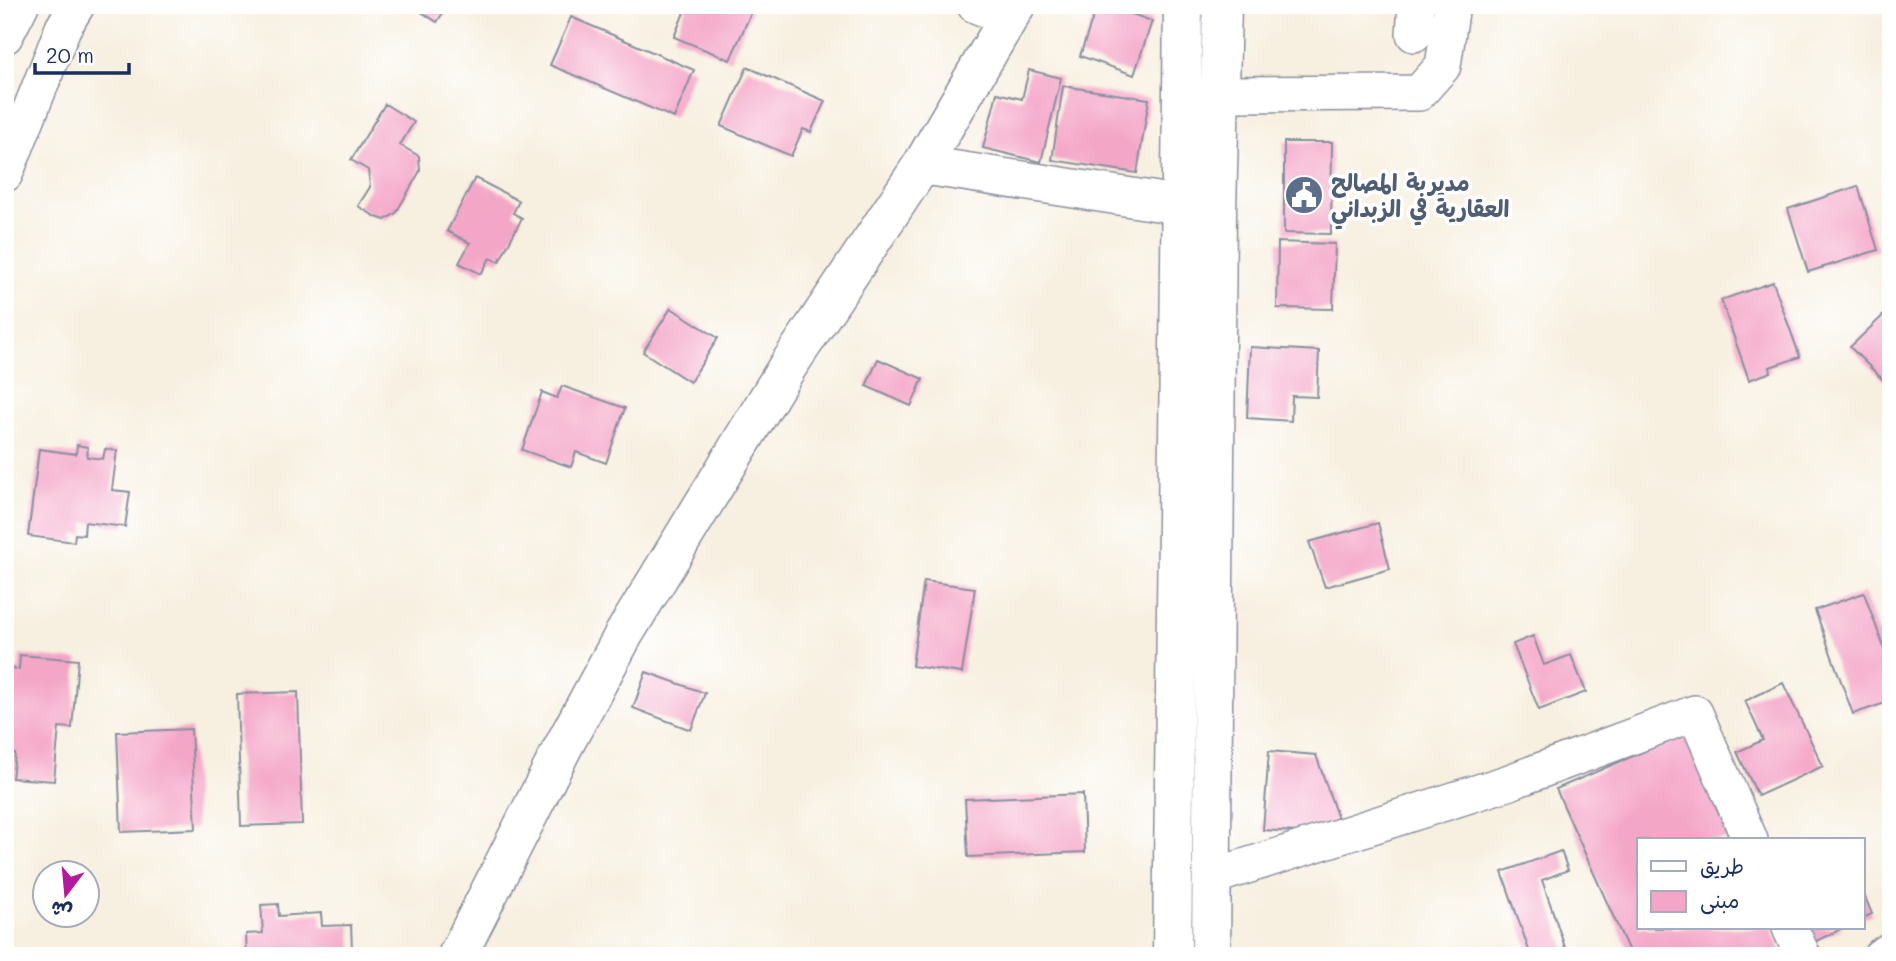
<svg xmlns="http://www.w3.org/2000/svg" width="1896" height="961" font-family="Mali,'Playpen Sans Arabic',sans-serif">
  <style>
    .building { fill: #f4a6c7 }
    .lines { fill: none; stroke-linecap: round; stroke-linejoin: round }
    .street-casing { stroke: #898f9e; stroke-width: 38 }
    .secondary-casing { stroke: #898f9e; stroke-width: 41 }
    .primary-casing { stroke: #898f9e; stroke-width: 41 }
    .street { stroke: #fff; stroke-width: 35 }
    .secondary { stroke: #fff; stroke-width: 38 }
    .primary { stroke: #fff; stroke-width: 38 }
    .labels { text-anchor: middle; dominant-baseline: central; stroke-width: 7; stroke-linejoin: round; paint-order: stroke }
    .service-label { font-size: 23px; font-weight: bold; fill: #4e5e75; stroke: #fff; text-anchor: start }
  </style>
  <rect width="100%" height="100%" fill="#fff"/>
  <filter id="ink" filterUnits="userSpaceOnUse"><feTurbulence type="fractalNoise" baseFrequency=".0143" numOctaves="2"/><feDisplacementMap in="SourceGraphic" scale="14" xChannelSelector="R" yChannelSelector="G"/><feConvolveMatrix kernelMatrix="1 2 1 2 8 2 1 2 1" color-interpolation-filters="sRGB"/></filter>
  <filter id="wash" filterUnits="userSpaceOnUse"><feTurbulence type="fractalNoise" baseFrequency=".00686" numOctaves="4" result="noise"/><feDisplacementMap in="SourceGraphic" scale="28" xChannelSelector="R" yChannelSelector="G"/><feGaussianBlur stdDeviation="1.57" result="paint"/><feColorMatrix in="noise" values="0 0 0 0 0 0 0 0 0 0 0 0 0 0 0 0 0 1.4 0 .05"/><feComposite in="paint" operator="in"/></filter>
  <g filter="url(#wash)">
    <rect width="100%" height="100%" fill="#f7efdf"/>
    <g id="blocks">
      <!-- building -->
      <path class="building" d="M 411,5 L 448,5 L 437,22 Z
        M 687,5 L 740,5 L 752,11 L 730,60 L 674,37 Z
        M 1097,5 L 1106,5 L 1152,21 L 1134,75 L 1080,56 Z
        M 571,17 L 694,70 L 674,118 L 550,65 Z
        M 747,67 L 825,101 L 811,132 L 803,129 L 791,156 L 721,126 Z
        M 1029,70 L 1061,78 L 1041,162 L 983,148 L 997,93 L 1022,99 Z
        M 1063,86 L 1149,99 L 1137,173 L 1052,160 Z
        M 385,104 L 414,122 L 400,145 L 419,156 L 420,171 L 396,213 L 385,220 L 376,217 L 358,206 L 370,187 L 368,170 L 351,160 Z
        M 1284,142 L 1332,142 L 1331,234 L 1284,233 Z
        M 475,178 L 519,201 L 513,213 L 522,218 L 499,262 L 490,258 L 481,274 L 459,263 L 470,243 L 447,231 Z
        M 1858,186 L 1878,250 L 1808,272 L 1788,209 Z
        M 1278,242 L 1335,244 L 1333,309 L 1277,308 Z
        M 1773,282 L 1800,357 L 1770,367 L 1771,372 L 1749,380 L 1721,300 Z
        M 671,308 L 718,338 L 690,382 L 643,352 Z
        M 1891,308 L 1891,388 L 1850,347 Z
        M 1250,347 L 1319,351 L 1317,397 L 1292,396 L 1291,421 L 1247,418 Z
        M 878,359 L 923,379 L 911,406 L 866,386 Z
        M 562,386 L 625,408 L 606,463 L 576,452 L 571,467 L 522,450 L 542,392 L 557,398 Z
        M 77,445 L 88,447 L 87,457 L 103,459 L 105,449 L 117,450 L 112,490 L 130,492 L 125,527 L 85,522 L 84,535 L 75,534 L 74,542 L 28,536 L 39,449 L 76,454 Z
        M 1378,523 L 1390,569 L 1325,587 L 1309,542 Z
        M 924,581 L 975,588 L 962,673 L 912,666 Z
        M 1864,593 L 1891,667 L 1891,701 L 1853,714 L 1815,610 Z
        M 1533,636 L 1544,665 L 1571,655 L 1586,692 L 1539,710 L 1513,644 Z
        M 20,655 L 78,660 L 72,728 L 59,727 L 54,781 L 12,778 L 15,754 L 5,753 L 7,668 L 19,669 Z
        M 646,672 L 705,693 L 691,730 L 633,708 Z
        M 1783,683 L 1823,766 L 1758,796 L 1737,752 L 1763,740 L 1745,701 Z
        M 298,692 L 302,824 L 241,826 L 237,694 Z
        M 191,729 L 196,829 L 121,832 L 117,732 Z
        M 1687,733 L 1733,840 L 1639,840 L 1639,928 L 1771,928 L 1783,956 L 1631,956 L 1556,789 Z
        M 1269,751 L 1316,755 L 1340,825 L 1314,833 L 1263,830 Z
        M 1083,794 L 1085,852 L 968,857 L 965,799 Z
        M 1561,851 L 1568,870 L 1542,880 L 1568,956 L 1531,956 L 1502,872 Z
        M 1863,892 L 1872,914 L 1863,918 Z
        M 278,904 L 279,916 L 321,913 L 322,926 L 351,925 L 352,949 L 325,951 L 326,956 L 247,956 L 246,934 L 263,933 L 261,905 Z
        M 1800,928 L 1843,928 L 1808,945 Z"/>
    </g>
  </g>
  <g filter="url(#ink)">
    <use href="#blocks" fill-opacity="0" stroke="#898f9e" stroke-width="2"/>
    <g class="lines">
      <defs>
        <path id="street" d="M 975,5 L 1007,18
          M 1414,34 L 1416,5
          M 5,36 L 21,5
          M 1220,94 L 1419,93 L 1443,66 L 1452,5
          M 5,174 L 63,28 L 77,5
          M 1212,877 L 1507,783 L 1695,713 L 1750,840
          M 1790,928 L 1803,956
          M 1881,956 L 1891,950"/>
        <path id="secondary" d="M 922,165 L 1212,210
          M 457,956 L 563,747 L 624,634 L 786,369 L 922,165 L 1016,5"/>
        <path id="primary" d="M 1172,956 L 1183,5
          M 1211,956 L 1217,211 L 1222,5"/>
      </defs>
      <!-- street casing -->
      <use href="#street" class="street-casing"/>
      <!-- secondary casing -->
      <use href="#secondary" class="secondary-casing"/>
      <!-- primary casing -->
      <use href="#primary" class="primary-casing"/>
      <!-- street -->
      <use href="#street" class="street"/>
      <!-- secondary -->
      <use href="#secondary" class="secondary"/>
      <!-- primary -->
      <use href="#primary" class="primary"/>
    </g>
  </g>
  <!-- icons -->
  <defs>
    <symbol id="civic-disc" viewBox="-11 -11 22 22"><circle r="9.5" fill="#5c6f8a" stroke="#fff"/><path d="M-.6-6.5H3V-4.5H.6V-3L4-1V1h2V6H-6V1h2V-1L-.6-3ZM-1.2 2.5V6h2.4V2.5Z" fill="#fff"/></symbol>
  </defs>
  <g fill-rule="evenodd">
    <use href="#civic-disc" x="1282" y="173" width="44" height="44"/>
  </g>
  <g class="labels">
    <!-- service labels -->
    <g class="service-label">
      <text x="1331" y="182">مديرية المصالح<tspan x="1331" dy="26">العقارية في الزبداني</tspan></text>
    </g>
  </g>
  <!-- margin -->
  <rect width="1896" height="961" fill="none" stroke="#fff" stroke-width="28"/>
  <!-- legend -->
  <rect x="1637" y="838" width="228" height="91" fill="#ffffff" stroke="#a4acbf" stroke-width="2"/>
  <rect x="1651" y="861" width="35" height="10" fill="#ffffff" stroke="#a4acbf" stroke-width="2"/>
  <text x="1700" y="874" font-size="21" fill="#1b2f5e">طريق</text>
  <rect x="1651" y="891" width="35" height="21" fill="#f4a6c7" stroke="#a4acbf" stroke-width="2"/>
  <text x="1700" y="908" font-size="21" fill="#1b2f5e">مبنى</text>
  <!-- north arrow -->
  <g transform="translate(66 894) rotate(196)"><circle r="33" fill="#ffffff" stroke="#a4acbf" stroke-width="2"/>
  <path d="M0-5L12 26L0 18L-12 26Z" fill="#b5179e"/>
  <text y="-10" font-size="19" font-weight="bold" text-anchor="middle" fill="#1b2f5e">ش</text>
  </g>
  <!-- scale -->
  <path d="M35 63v10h94v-10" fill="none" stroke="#1b2f5e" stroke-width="3.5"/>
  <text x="46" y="63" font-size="21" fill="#1b2f5e" stroke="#ffffff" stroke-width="5" paint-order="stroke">20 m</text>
</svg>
